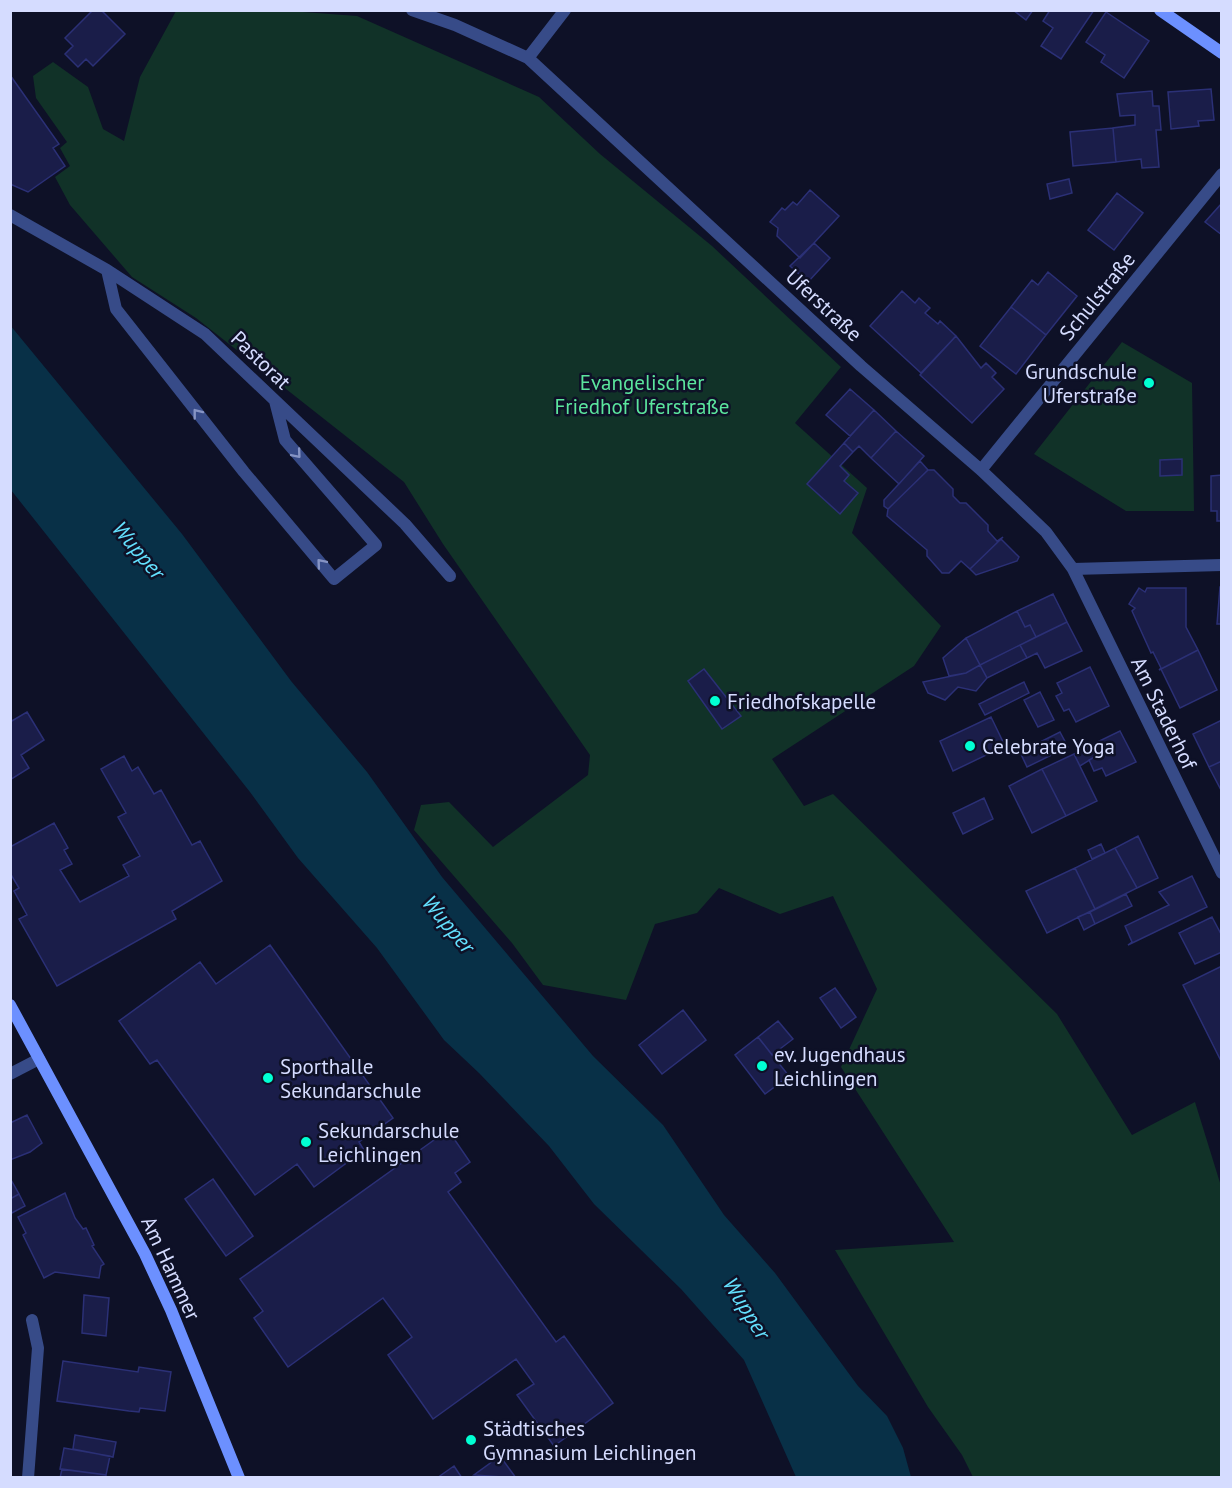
<svg xmlns="http://www.w3.org/2000/svg" width="1232" height="1488" font-family="'PT Sans',sans-serif">
  <style>
    .green { fill: #113228 }
    .water { fill: #083047 }
    .building { fill: #1a1d49; stroke: #2b3076; stroke-width: 1.5 }
    .lines { fill: none; stroke-linecap: round; stroke-linejoin: round }
    .lane { stroke: #374b88; stroke-width: 12 }
    .street { stroke: #374b88; stroke-width: 12 }
    .secondary { stroke: #6c90ff; stroke-width: 12 }
    .oneway { stroke: #8694c4 }
    .poi-dot { fill: #01ffd3; stroke: #0e1127; stroke-width: 2 }
    .labels { text-anchor: middle; dominant-baseline: central; stroke-width: 5; stroke-linejoin: round; paint-order: stroke }
    .street-label { font-size: 21px; fill: #d5dcff; stroke: #0e1127 }
    .poi-label { font-size: 21px; fill: #d5dcff; stroke: #0e1127; text-anchor: start }
    .park-label { font-size: 21px; fill: #5be59d; stroke: #0e1127 }
    .water-label { font-size: 22px; font-style: italic; fill: #63e1ff; stroke: #0e1127 }
  </style>
  <rect width="100%" height="100%" fill="#0e1127"/>
  <!-- green -->
  <path class="green" d="M 276,10 L 357,16 L 539,97 L 600,154 L 712,246 L 841,367 L 795,423 L 867,488 L 852,533 L 941,626 L 914,666 L 772,759 L 804,806 L 833,794 L 1057,1014 L 1132,1135 L 1195,1102 L 1221,1186 L 1221,1477 L 973,1477 L 962,1455 L 928,1407 L 835,1250 L 954,1242 L 841,1067 L 877,989 L 833,896 L 780,914 L 719,888 L 697,913 L 655,924 L 626,1000 L 543,985 L 512,943 L 414,830 L 421,805 L 449,802 L 493,847 L 588,775 L 590,755 L 443,544 L 404,482 L 196,318 L 132,277 L 70,205 L 55,177 L 70,166 L 60,148 L 67,142 L 36,98 L 33,76 L 53,62 L 88,87 L 103,129 L 124,141 L 140,77 L 176,11 Z
    M 1122,342 L 1192,383 L 1194,511 L 1126,511 L 1034,454 Z"/>
  <!-- water -->
  <path class="water" d="M 10,325 L 182,534 L 291,681 L 367,772 L 442,877 L 593,1056 L 663,1125 L 724,1215 L 775,1273 L 858,1386 L 887,1416 L 903,1448 L 911,1477 L 796,1477 L 744,1360 L 681,1289 L 594,1204 L 549,1146 L 479,1073 L 444,1040 L 377,948 L 298,858 L 250,792 L 11,490 Z"/>
  <!-- building -->
  <path class="building" d="M 93,10 L 101,10 L 125,34 L 93,66 L 86,59 L 78,67 L 65,54 L 73,46 L 65,38 Z
    M 1013,10 L 1033,10 L 1026,20 Z
    M 1050,10 L 1094,10 L 1061,59 L 1041,46 L 1053,28 L 1043,21 Z
    M 1106,12 L 1149,41 L 1124,78 L 1101,62 L 1105,55 L 1086,42 Z
    M 10,75 L 59,144 L 53,148 L 65,166 L 28,192 L 10,184 Z
    M 1211,89 L 1214,120 L 1198,121 L 1199,126 L 1171,129 L 1168,92 Z
    M 1152,91 L 1153,106 L 1159,106 L 1161,130 L 1156,130 L 1159,167 L 1142,168 L 1141,159 L 1116,162 L 1113,128 L 1135,125 L 1135,115 L 1120,116 L 1117,94 Z
    M 1113,128 L 1116,162 L 1073,166 L 1070,132 Z
    M 1069,179 L 1072,193 L 1050,199 L 1047,184 Z
    M 810,190 L 839,216 L 800,258 L 777,236 L 778,228 L 770,222 L 782,208 L 785,210 L 793,202 L 797,205 Z
    M 1117,193 L 1143,213 L 1114,250 L 1088,230 Z
    M 1222,203 L 1222,235 L 1205,222 Z
    M 814,243 L 830,258 L 808,282 L 790,266 Z
    M 1048,272 L 1077,296 L 1046,335 L 1011,307 L 1032,280 L 1038,285 Z
    M 902,291 L 915,303 L 919,298 L 930,308 L 925,313 L 938,324 L 940,321 L 956,336 L 921,373 L 870,326 Z
    M 1011,307 L 1046,335 L 1016,374 L 980,346 Z
    M 956,336 L 981,368 L 986,363 L 996,373 L 992,377 L 1004,389 L 972,423 L 920,375 Z
    M 850,389 L 874,410 L 850,436 L 826,415 Z
    M 874,410 L 896,431 L 871,458 L 859,446 L 853,452 L 844,443 Z
    M 896,431 L 924,456 L 899,484 L 871,458 Z
    M 844,443 L 853,452 L 840,466 L 849,475 L 844,481 L 858,493 L 840,514 L 807,484 Z
    M 1182,459 L 1182,475 L 1160,476 L 1160,460 Z
    M 920,461 L 928,470 L 888,509 L 884,506 L 884,500 Z
    M 928,470 L 934,470 L 953,489 L 953,496 L 960,503 L 966,503 L 988,525 L 988,531 L 997,541 L 1003,537 L 970,569 L 961,561 L 949,573 L 942,573 L 927,556 L 927,550 L 887,516 L 888,509 Z
    M 1222,475 L 1222,521 L 1217,521 L 1217,511 L 1211,511 L 1211,476 Z
    M 1001,539 L 1019,557 L 1017,561 L 976,575 L 970,569 Z
    M 1220,587 L 1222,587 L 1221,635 L 1221,624 L 1217,624 Z
    M 1139,588 L 1145,592 L 1147,588 L 1186,588 L 1186,627 L 1198,650 L 1159,670 L 1161,668 L 1153,652 L 1151,653 L 1132,611 L 1135,608 L 1129,604 Z
    M 1053,594 L 1067,622 L 1036,637 L 1030,625 L 1025,627 L 1017,611 Z
    M 1017,611 L 1025,627 L 1030,625 L 1036,637 L 980,665 L 966,638 Z
    M 1067,622 L 1082,651 L 1045,668 L 1037,653 L 1027,658 L 1020,645 Z
    M 966,638 L 980,665 L 966,673 L 949,676 L 943,658 Z
    M 1020,645 L 1027,658 L 987,678 L 980,665 Z
    M 1198,650 L 1217,690 L 1180,708 L 1161,669 Z
    M 980,665 L 987,678 L 976,691 L 958,687 L 945,700 L 928,693 L 923,682 L 966,673 Z
    M 1090,667 L 1109,706 L 1076,722 L 1069,709 L 1064,711 L 1056,696 L 1062,693 L 1057,683 Z
    M 704,669 L 741,716 L 722,729 L 688,681 Z
    M 1024,682 L 1029,693 L 985,715 L 979,704 Z
    M 1040,692 L 1054,720 L 1038,727 L 1024,700 Z
    M 27,712 L 44,740 L 21,755 L 29,768 L 10,780 L 10,722 Z
    M 991,717 L 1005,746 L 953,771 L 940,741 Z
    M 1222,720 L 1222,761 L 1209,767 L 1193,734 Z
    M 1120,731 L 1136,762 L 1106,776 L 1102,768 L 1094,771 L 1089,760 L 1096,756 L 1091,745 Z
    M 1060,732 L 1068,747 L 1027,767 L 1020,752 Z
    M 1091,745 L 1096,756 L 1080,766 L 1074,754 Z
    M 1074,754 L 1097,801 L 1066,816 L 1042,769 Z
    M 124,756 L 132,771 L 138,767 L 154,794 L 161,790 L 192,845 L 200,841 L 222,881 L 172,911 L 176,919 L 57,986 L 19,919 L 27,915 L 14,891 L 19,888 L 10,873 L 10,847 L 54,823 L 68,848 L 64,850 L 72,864 L 60,870 L 80,902 L 129,876 L 123,865 L 140,856 L 118,817 L 126,813 L 101,769 Z
    M 1222,761 L 1222,792 L 1209,767 Z
    M 1042,769 L 1066,816 L 1032,833 L 1009,786 Z
    M 984,798 L 993,819 L 963,834 L 953,813 Z
    M 1138,836 L 1158,878 L 1137,888 L 1115,848 Z
    M 1101,844 L 1105,853 L 1092,859 L 1088,850 Z
    M 1115,848 L 1137,888 L 1095,909 L 1075,868 Z
    M 1075,868 L 1095,909 L 1047,933 L 1026,891 Z
    M 1192,876 L 1207,907 L 1128,945 L 1132,942 L 1125,926 L 1169,905 L 1159,892 Z
    M 1126,894 L 1132,906 L 1095,924 L 1090,912 Z
    M 1090,912 L 1095,924 L 1084,930 L 1078,917 Z
    M 1212,917 L 1222,936 L 1222,952 L 1195,964 L 1179,933 Z
    M 270,945 L 393,1118 L 359,1142 L 364,1150 L 314,1187 L 297,1164 L 255,1195 L 157,1060 L 150,1064 L 119,1021 L 200,962 L 216,984 Z
    M 1222,966 L 1222,1063 L 1183,985 Z
    M 835,988 L 856,1017 L 841,1028 L 820,998 Z
    M 683,1010 L 706,1040 L 662,1074 L 639,1045 Z
    M 778,1021 L 793,1039 L 772,1055 L 758,1037 Z
    M 758,1037 L 789,1076 L 765,1094 L 735,1055 Z
    M 27,1115 L 42,1143 L 30,1152 L 10,1160 L 10,1123 Z
    M 448,1130 L 470,1162 L 455,1173 L 461,1182 L 448,1192 L 556,1342 L 564,1336 L 613,1403 L 554,1446 L 517,1395 L 534,1384 L 516,1359 L 433,1419 L 388,1355 L 412,1337 L 383,1298 L 288,1367 L 254,1318 L 263,1311 L 240,1279 Z
    M 10,1178 L 19,1194 L 10,1199 Z
    M 213,1179 L 253,1236 L 226,1256 L 185,1199 Z
    M 65,1193 L 75,1218 L 83,1229 L 86,1228 L 94,1245 L 92,1246 L 104,1264 L 101,1266 L 99,1278 L 55,1272 L 44,1278 L 23,1235 L 26,1233 L 18,1217 Z
    M 19,1194 L 25,1206 L 10,1214 L 10,1199 Z
    M 84,1295 L 109,1298 L 106,1336 L 82,1333 Z
    M 63,1361 L 138,1372 L 139,1367 L 171,1372 L 165,1411 L 140,1408 L 139,1412 L 129,1411 L 57,1401 Z
    M 75,1435 L 116,1442 L 113,1457 L 73,1449 Z
    M 64,1448 L 110,1456 L 106,1475 L 60,1469 Z
    M 500,1456 L 516,1478 L 474,1475 Z
    M 454,1466 L 462,1478 L 437,1478 Z
    M 62,1469 L 106,1475 L 106,1478 L 60,1478 Z"/>
  <g class="lines">
    <!-- lane -->
    <path class="lane" d="M 10,215 L 107,270 L 205,334 L 405,524 L 450,576
      M 107,270 L 116,309 L 244,472 L 334,579 L 376,545 L 285,440 L 275,401"/>
    <!-- street -->
    <path class="street" d="M 412,10 L 455,25 L 528,58 L 861,366 L 981,470 L 1046,532 L 1073,569 L 1222,873
      M 528,58 L 565,10
      M 981,470 L 1222,174
      M 1073,569 L 1222,565
      M 10,1074 L 39,1059
      M 28,1478 L 38,1348 L 32,1320"/>
    <!-- secondary -->
    <path class="secondary" d="M 1160,10 L 1222,53
      M 10,1005 L 145,1254 L 171,1310 L 239,1478"/>
  </g>
  <!-- one-way arrows -->
  <defs><path id="oneway-chevron" d="M-2-3.5L2.5 0L-2 3.5" fill="none" stroke-width="1.6" stroke-linecap="round" stroke-linejoin="round" transform="scale(1.5)"/></defs>
  <g class="oneway">
    <use href="#oneway-chevron" transform="translate(197 413) rotate(-128)"/>
    <use href="#oneway-chevron" transform="translate(297 454) rotate(50)"/>
    <use href="#oneway-chevron" transform="translate(321 563) rotate(-130)"/>
  </g>
  <!-- markers -->
  <g class="poi-dot">
    <circle cx="1149" cy="383" r="6"/>
    <circle cx="715" cy="701" r="6"/>
    <circle cx="970" cy="746" r="6"/>
    <circle cx="762" cy="1066" r="6"/>
    <circle cx="268" cy="1078" r="6"/>
    <circle cx="306" cy="1142" r="6"/>
    <circle cx="471" cy="1440" r="6"/>
  </g>
  <g class="labels">
    <!-- street labels -->
    <g class="street-label">
      <text transform="translate(1097 296) rotate(-51)">Schulstraße</text>
      <text transform="translate(824 305) rotate(43)">Uferstraße</text>
      <text transform="translate(261 360) rotate(44)">Pastorat</text>
      <text transform="translate(1164 713) rotate(64)">Am Staderhof</text>
      <text transform="translate(171 1268) rotate(65)">Am Hammer</text>
    </g>
    <!-- poi labels -->
    <g class="poi-label">
      <text x="1137" y="371" text-anchor="end">Grundschule<tspan x="1137" dy="24">Uferstraße</tspan></text>
      <text x="727" y="701">Friedhofskapelle</text>
      <text x="982" y="746">Celebrate Yoga</text>
      <text x="774" y="1054">ev. Jugendhaus<tspan x="774" dy="24">Leichlingen</tspan></text>
      <text x="280" y="1066">Sporthalle<tspan x="280" dy="24">Sekundarschule</tspan></text>
      <text x="318" y="1130">Sekundarschule<tspan x="318" dy="24">Leichlingen</tspan></text>
      <text x="483" y="1428">Städtisches<tspan x="483" dy="24">Gymnasium Leichlingen</tspan></text>
    </g>
    <!-- park labels -->
    <g class="park-label">
      <text x="642" y="382">Evangelischer<tspan x="642" dy="24">Friedhof Uferstraße</tspan></text>
    </g>
    <!-- water labels -->
    <g class="water-label">
      <text transform="translate(139 550) rotate(50)">Wupper</text>
      <text transform="translate(449 924) rotate(50)">Wupper</text>
      <text transform="translate(747 1308) rotate(58)">Wupper</text>
    </g>
  </g>
  <!-- border -->
  <rect width="1232" height="1488" fill="none" stroke="#d5dcff" stroke-width="24"/>
</svg>
